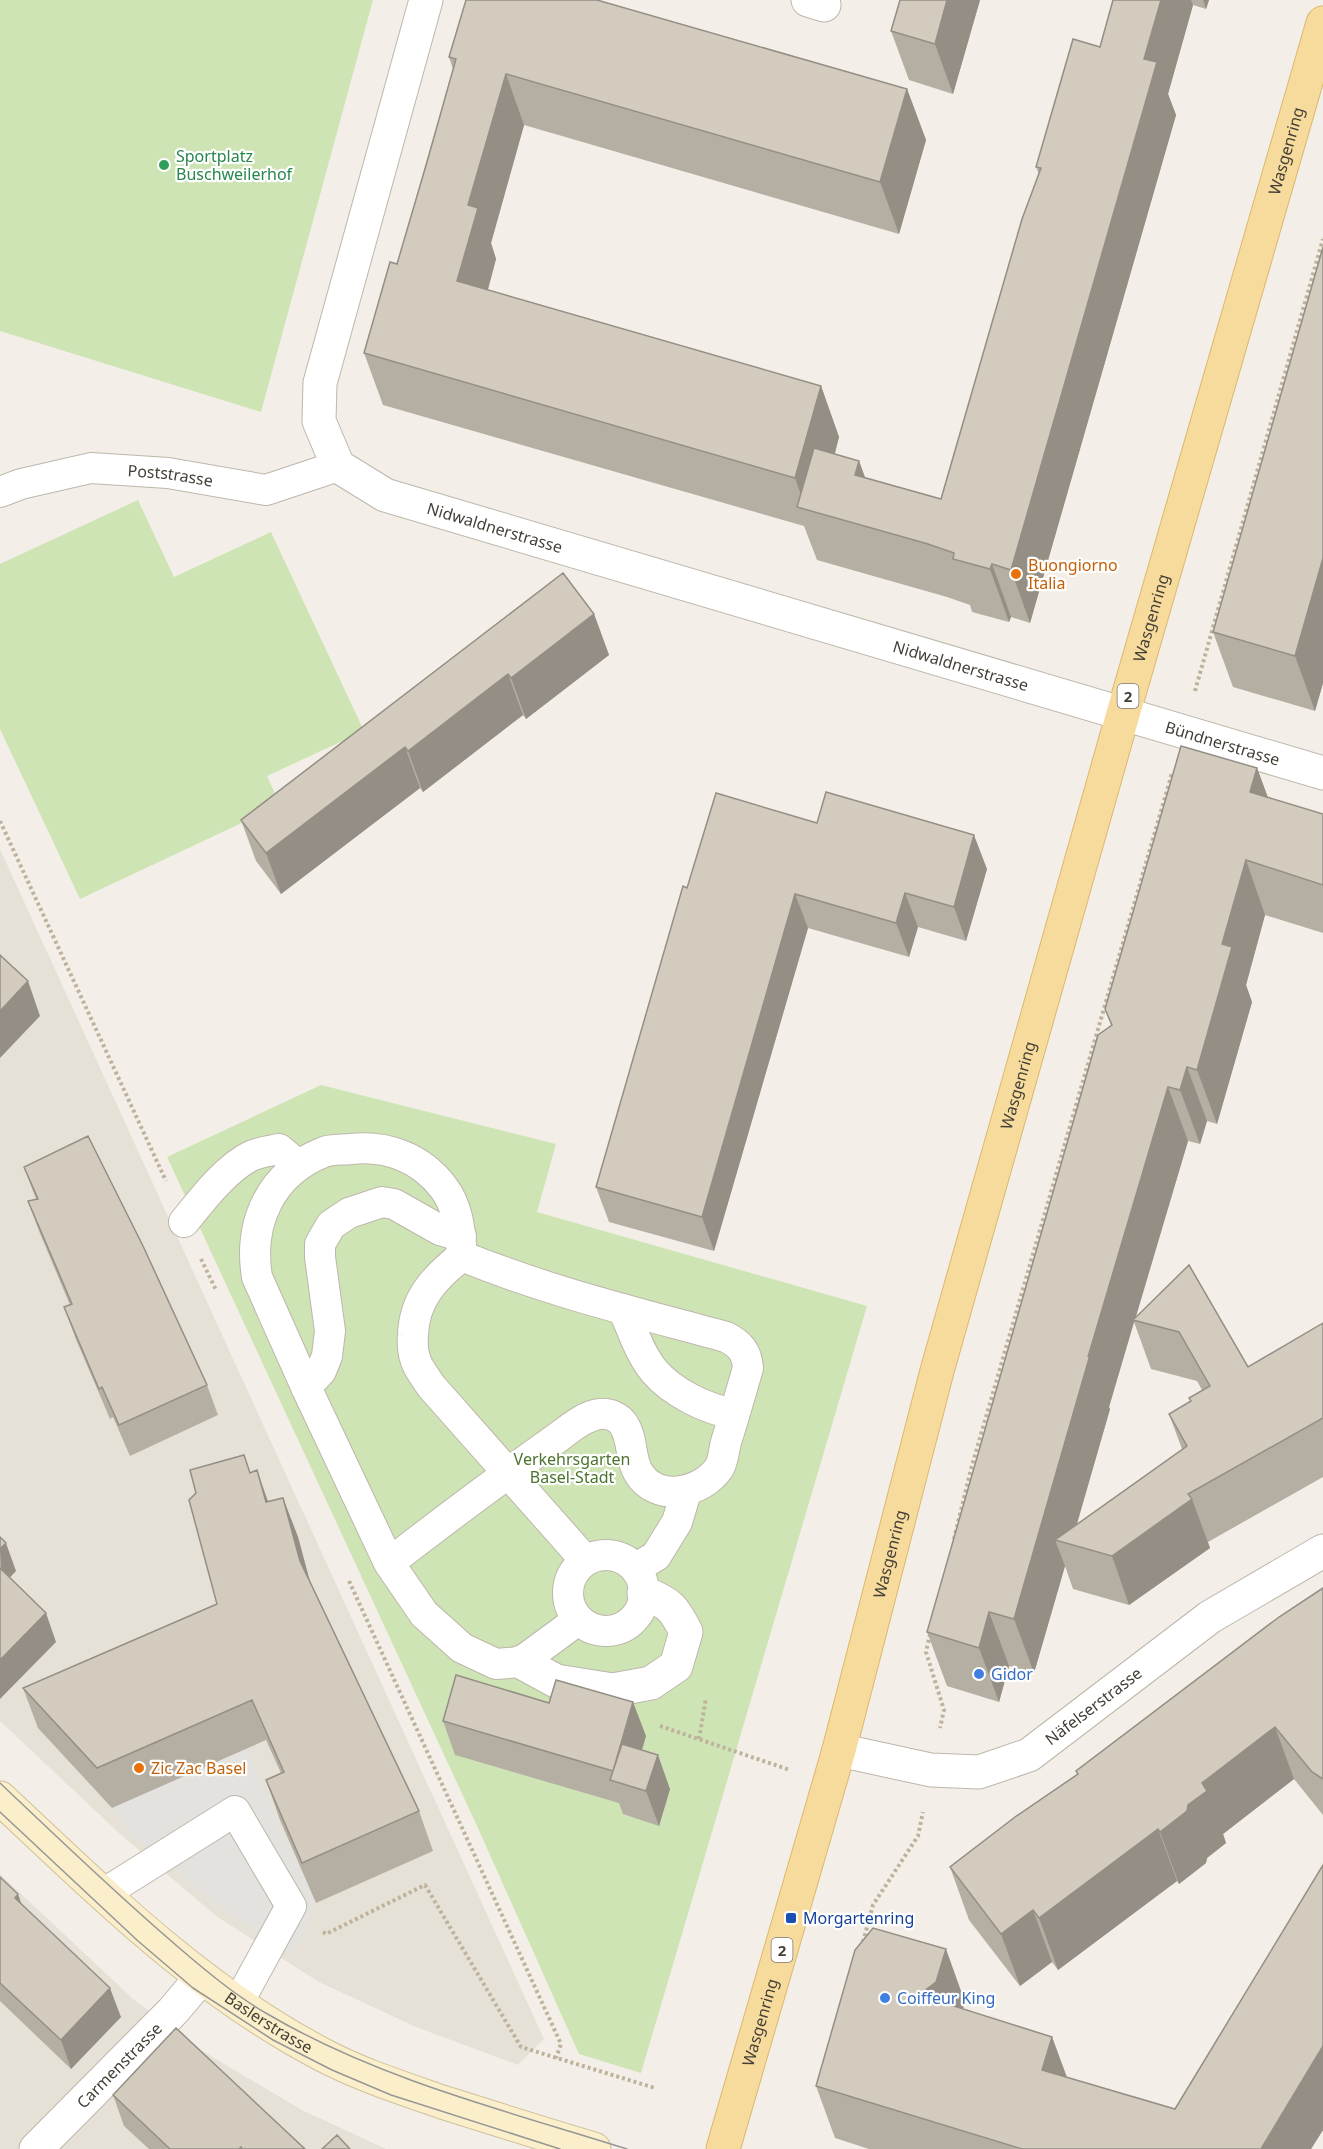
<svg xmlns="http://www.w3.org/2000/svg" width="1323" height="2149" font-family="'Noto Sans',sans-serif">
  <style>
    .residential { fill: #e6e1d6 }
    .green { fill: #cfe4b4 }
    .parking { fill: #e4e2df }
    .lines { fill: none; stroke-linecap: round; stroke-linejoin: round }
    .service-casing { stroke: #bdb7ab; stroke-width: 32 }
    .minor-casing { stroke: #bdb7ab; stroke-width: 35 }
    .tertiary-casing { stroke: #bdb7ab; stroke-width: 35 }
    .secondary-casing { stroke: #cfc19a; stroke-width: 35 }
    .primary-casing { stroke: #dbb86e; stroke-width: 35 }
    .path { stroke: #beb29d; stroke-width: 4; stroke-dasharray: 3 3; stroke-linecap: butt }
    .service { stroke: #fff; stroke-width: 30 }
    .minor { stroke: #fff; stroke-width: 33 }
    .tertiary { stroke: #fff; stroke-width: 33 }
    .secondary { stroke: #fbeeca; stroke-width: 33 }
    .primary { stroke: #f7db9d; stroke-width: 33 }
    .tram { stroke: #969696; stroke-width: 1.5 }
    .wall { fill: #b5afa3; fill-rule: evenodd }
    .shaded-wall { fill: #948e85 }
    .building { fill: #d3cbbe; stroke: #948e85; stroke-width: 1.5 }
    .leisure-dot { fill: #2e9e5b; stroke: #fff; stroke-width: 2 }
    .food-dot { fill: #e8710a; stroke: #fff; stroke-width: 2 }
    .shop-dot { fill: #3f7fe0; stroke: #fff; stroke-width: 2 }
    .transit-dot { fill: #1a4fb4; stroke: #fff; stroke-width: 2 }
    .labels { text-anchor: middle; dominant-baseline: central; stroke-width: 4.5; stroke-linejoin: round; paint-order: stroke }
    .shield { fill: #fff; stroke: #7d7973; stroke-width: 1.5 }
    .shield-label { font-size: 15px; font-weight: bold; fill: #454037 }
    .street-label { font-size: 16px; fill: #454037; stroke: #fff }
    .leisure-label { font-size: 16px; fill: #27864d; stroke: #fff; text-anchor: start }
    .food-label { font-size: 16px; fill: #c56008; stroke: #fff; text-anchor: start }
    .park-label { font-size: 16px; fill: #4a732e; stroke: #fff }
    .shop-label { font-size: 16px; fill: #366cbe; stroke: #fff; text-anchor: start }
    .transit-label { font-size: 16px; fill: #164399; stroke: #fff; text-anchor: start }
  </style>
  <rect width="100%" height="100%" fill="#f3efe8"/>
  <!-- residential -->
  <path class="residential" d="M 0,849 L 544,2039 L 518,2065 L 416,2027 L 319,1982 L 216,1916 L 119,1833 L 0,1721 Z
    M 0,1874 L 133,1999 L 199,2049 L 302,2110 L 386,2149 L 0,2149 Z"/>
  <!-- green -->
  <path class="green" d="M 0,0 L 373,0 L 261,412 L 0,331 Z
    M 138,500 L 174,577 L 271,532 L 364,731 L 267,776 L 280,805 L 80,899 L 0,729 L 0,564 Z
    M 321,1085 L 556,1144 L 537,1212 L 867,1306 L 641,2073 L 579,2054 L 477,1826 L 167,1157 Z"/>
  <!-- parking -->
  <path class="parking" d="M 247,1749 L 316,1903 L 292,1955 L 224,1909 L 132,1836 L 112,1807 Z"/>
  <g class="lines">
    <defs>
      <g id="service">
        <path id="s1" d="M 0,492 L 21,484 L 91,468 L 168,473 L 266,490 L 338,466"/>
        <path d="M 184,1222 C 201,1201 226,1168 251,1156 C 259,1152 270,1151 279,1149 L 298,1165"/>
        <path d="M 462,1256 C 435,1277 414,1299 413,1335 C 412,1346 413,1356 418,1366 C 422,1373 427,1380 431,1386 L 585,1560"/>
        <path d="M 623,1309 C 632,1329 640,1354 654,1371 C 673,1393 706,1409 734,1414"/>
        <path d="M 306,1387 L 321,1371 L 327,1356 L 330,1331 L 320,1257 L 320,1244 L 331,1225 L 349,1213 L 382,1202 L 394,1204 L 440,1230 L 461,1236"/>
        <circle cx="606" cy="1593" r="38"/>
        <path d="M 389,1563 C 442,1522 495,1482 550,1443 C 565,1433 582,1416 600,1414 C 609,1413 619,1417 624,1425 C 633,1439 630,1458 638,1472 C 656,1503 701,1494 719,1468 C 723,1462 724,1450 726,1442 C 734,1417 741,1392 748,1368 C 747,1352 740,1344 726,1337 C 638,1313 547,1291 462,1256 C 460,1233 459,1207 443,1187 C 421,1158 387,1145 351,1149 C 343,1150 332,1149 324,1152 C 271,1173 248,1222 257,1277 L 306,1387 L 389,1563 L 424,1614 L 462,1648 L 496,1664 L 521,1662 L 578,1620"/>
        <path d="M 636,1568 L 656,1556 L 677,1522 L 686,1492"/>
        <path d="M 103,1894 L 235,1811 L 291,1906 L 238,2003"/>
      </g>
      <g id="minor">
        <path id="s2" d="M 426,0 L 320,383 L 319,421 L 338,466 L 385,495 L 1323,773"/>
        <path d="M 808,0 L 824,5"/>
        <path d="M 521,1662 L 556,1681 L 613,1690 L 651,1683 L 676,1666 L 686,1632 C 674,1608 670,1603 644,1593"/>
        <path id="s3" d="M 36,2149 L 173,2011 L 201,1978"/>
      </g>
      <g id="tertiary">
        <path id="s4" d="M 839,1750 L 931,1770 L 979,1772 L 1029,1755 L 1210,1617 L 1323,1551"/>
      </g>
      <g id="secondary">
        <path id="s5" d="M 0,1798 C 103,1894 197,1989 323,2055 C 361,2075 402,2088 442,2102 C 493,2118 543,2134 594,2149"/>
      </g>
      <g id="primary">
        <path id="s6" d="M 723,2149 L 839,1750 L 937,1371 L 1123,714 L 1323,23"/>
      </g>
    </defs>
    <!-- service casing -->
    <use href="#service" class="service-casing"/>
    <!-- minor casing -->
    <use href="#minor" class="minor-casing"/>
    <!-- tertiary casing -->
    <use href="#tertiary" class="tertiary-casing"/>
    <!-- secondary casing -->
    <use href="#secondary" class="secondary-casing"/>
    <!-- primary casing -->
    <use href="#primary" class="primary-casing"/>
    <!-- path -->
    <path class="path" d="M 1195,691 L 1323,239
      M 0,821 L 166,1181
      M 201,1259 L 216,1290
      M 954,1539 L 971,1469 L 1172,773
      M 349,1581 L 561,2044 L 556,2058
      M 930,1634 L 926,1652 L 944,1710 L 940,1728
      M 660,1726 L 790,1770
      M 699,1739 L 706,1698
      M 323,1932 L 326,1934 L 425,1885 L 521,2047 L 655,2088
      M 863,1942 L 873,1905 L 918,1836 L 923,1812"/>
    <!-- service -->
    <use href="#service" class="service"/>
    <!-- minor -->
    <use href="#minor" class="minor"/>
    <!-- tertiary -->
    <use href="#tertiary" class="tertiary"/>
    <!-- secondary -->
    <use href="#secondary" class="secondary"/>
    <!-- primary -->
    <use href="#primary" class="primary"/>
    <!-- tram -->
    <path class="tram" d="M 0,1783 C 58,1838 116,1894 177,1946 C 206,1971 237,1997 271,2016 C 381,2080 507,2111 627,2149
      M 0,1812 L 138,1941 L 193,1988 L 273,2040 L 332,2070 L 391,2095 L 560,2149"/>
  </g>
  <!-- wall -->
  <path class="wall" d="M 900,0 L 980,0 L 953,94 L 909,80 L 891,31 Z
    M 1113,0 L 1209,0 L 1206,9 L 1193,5 L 1168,94 L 1176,115 L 1030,623 L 1011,617 L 1009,622 L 972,612 L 970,605 L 947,597 L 817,560 L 804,526 L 383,405 L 364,353 L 397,264 L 453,69 L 449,57 L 907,89 L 926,140 L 899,234 L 524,125 L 491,243 L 496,259 L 488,290 L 821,386 L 839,437 L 835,454 L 859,461 L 865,477 L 941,499 L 1039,174 L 1036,167 L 1100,47 Z
    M 1323,247 L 1323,683 L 1315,711 L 1233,687 L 1213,632 Z
    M 594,614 L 609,655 L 526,719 L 523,715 L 423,792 L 420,788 L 281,894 L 256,861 L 241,820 Z
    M 1257,768 L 1268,798 L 1323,814 L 1323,933 L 1265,915 L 1246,985 L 1252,1002 L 1217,1124 L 1207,1121 L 1200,1144 L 1188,1141 L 1135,1318 L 1189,1265 L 1248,1367 L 1323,1323 L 1323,1477 L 1208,1542 L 1210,1548 L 1129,1605 L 1073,1589 L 1065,1566 L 1034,1673 L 1009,1666 L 999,1702 L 947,1686 L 927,1632 L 1111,1025 L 1105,1009 ZM 1134,1322 L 1151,1369 L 1197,1381 L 1202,1390 L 1191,1401 L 1169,1414 L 1182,1449 L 1077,1524 L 1110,1409 L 1109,1407 Z
    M 817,823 L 987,869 L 966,941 L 918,927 L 909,957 L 808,928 L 714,1251 L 609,1222 L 596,1187 L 687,888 Z
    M 24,1167 L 207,1385 L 218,1415 L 130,1456 L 113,1417 L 110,1419 L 75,1337 L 64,1307 L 70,1305 L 39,1231 L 28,1201 L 36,1199 Z
    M 251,1472 L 268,1502 L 283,1498 L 298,1537 L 309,1579 L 419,1811 L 433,1851 L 316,1903 L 280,1820 L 266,1780 L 281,1773 L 266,1740 L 112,1808 L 38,1728 L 23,1688 L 217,1604 Z
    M 1323,1588 L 1323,1815 L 1294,1779 L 1223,1834 L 1226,1843 L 1207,1858 L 1206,1863 L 1179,1884 L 1177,1881 L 1058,1970 L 1052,1962 L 1020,1986 L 969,1920 L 950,1867 L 1077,1774 L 1076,1771 Z
    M 443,1721 L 646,1736 L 642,1750 L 670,1789 L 659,1826 L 623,1814 L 619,1803 L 455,1755 Z
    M 1323,1865 L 1323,2130 L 1311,2149 L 869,2149 L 835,2138 L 816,2086 L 965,2002 L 963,2009 L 1052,2037 L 1067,2077 L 1175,2109 Z
    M 0,1877 L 22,1905 L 121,2017 L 71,2069 L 0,2001 Z
    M 113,2095 L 305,2149 L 149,2149 L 124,2126 Z"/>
  <!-- shaded-wall -->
  <path class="shaded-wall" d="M 947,0 L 980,0 L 953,94 L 935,44 Z
    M 1161,0 L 1191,0 L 1193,5 L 1168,94 L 1176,115 L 1030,623 L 1011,570 L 1144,59 Z
    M 1203,0 L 1209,0 L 1206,9 Z
    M 506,74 L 524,125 L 491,243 L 496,259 L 476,333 L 457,281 L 468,205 Z
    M 907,89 L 926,140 L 899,234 L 880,182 Z
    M 821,386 L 839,437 L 818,513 L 806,509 L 795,478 Z
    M 859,461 L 878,514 L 855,475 Z
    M 1323,558 L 1323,683 L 1315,711 L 1295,656 Z
    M 992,564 L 1011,617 L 1009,622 L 990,569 Z
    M 594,614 L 609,655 L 526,719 L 511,678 Z
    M 508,674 L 523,715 L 423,792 L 408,751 Z
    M 405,747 L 420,788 L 281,894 L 266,853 Z
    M 1257,768 L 1277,822 L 1250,792 Z
    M 974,835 L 987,869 L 966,941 L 954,907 Z
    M 1246,860 L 1265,915 L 1246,985 L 1252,1002 L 1217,1124 L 1197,1070 L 1222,944 Z
    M 905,893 L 918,927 L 909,957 L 896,923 Z
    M 795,894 L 808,928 L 714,1251 L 702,1217 Z
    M 28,981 L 40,1016 L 0,1058 L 0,1011 Z
    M 1187,1067 L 1207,1121 L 1200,1144 L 1180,1090 Z
    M 1168,1087 L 1188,1141 L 1135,1320 L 1133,1320 L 1134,1322 L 1109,1407 L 1110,1409 L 1071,1544 L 1055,1540 L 1065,1566 L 1034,1673 L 1014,1619 L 1088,1357 Z
    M 257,1470 L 271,1510 L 266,1502 Z
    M 283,1498 L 298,1537 L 315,1600 L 300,1561 Z
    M 1192,1499 L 1210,1548 L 1129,1605 L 1112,1556 Z
    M 6,1543 L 16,1571 L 1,1587 L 0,1549 Z
    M 989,1612 L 1009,1666 L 999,1702 L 979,1648 Z
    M 46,1613 L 56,1642 L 0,1699 L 0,1660 Z
    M 633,1702 L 646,1736 L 631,1786 L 613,1771 Z
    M 1275,1727 L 1294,1779 L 1223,1834 L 1226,1843 L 1207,1858 L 1206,1863 L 1179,1884 L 1160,1832 L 1188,1805 L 1202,1783 Z
    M 658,1755 L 670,1789 L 659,1826 L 646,1791 Z
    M 1158,1829 L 1177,1881 L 1058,1970 L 1039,1918 Z
    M 18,1894 L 28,1923 L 15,1898 Z
    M 1033,1910 L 1052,1962 L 1020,1986 L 1001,1934 Z
    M 946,1949 L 965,2002 L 955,2034 L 919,1995 Z
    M 110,1988 L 121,2017 L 71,2069 L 61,2040 Z
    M 1052,2037 L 1071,2089 L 1042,2070 Z
    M 1323,2046 L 1323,2130 L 1311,2149 L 1261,2149 Z"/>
  <!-- building -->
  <path class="building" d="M 466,0 L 597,0 L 907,89 L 880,182 L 506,74 L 468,205 L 478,208 L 457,281 L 821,386 L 795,478 L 364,353 L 390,262 L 397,264 L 427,162 L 456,59 L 449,57 Z
    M 900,0 L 947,0 L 935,44 L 891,31 Z
    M 1113,0 L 1161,0 L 1144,59 L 1157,62 L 1011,570 L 992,564 L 990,569 L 953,559 L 954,553 L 928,544 L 797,507 L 814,448 L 859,461 L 855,475 L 941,499 L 1022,219 L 1041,168 L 1036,167 L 1073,39 L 1100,47 Z
    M 1323,247 L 1323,558 L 1295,656 L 1213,632 Z
    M 563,573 L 594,614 L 511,678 L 508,674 L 408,751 L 405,747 L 266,853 L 241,820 Z
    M 1181,746 L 1257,768 L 1250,792 L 1323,814 L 1323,885 L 1246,860 L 1222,944 L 1232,947 L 1197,1070 L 1187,1067 L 1180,1090 L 1168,1087 L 1088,1357 L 1090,1355 L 1014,1619 L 989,1612 L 979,1648 L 927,1632 L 1098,1035 L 1112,1025 L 1105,1009 Z
    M 826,792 L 974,835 L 954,907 L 905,893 L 896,923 L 795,894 L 702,1217 L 596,1187 L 683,886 L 687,888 L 716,793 L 817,823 Z
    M 0,955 L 28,981 L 0,1011 Z
    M 88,1136 L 143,1246 L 207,1385 L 119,1425 L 102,1387 L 99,1389 L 64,1307 L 72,1304 L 28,1201 L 38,1199 L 24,1167 Z
    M 1189,1265 L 1248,1367 L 1323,1323 L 1323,1418 L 1188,1494 L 1192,1499 L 1112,1556 L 1055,1540 L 1187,1446 L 1169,1414 L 1191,1401 L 1189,1398 L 1210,1386 L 1179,1332 L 1133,1320 Z
    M 244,1455 L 250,1473 L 257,1470 L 266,1502 L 283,1498 L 300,1561 L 419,1811 L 302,1863 L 266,1780 L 284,1772 L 252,1700 L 97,1768 L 23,1688 L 217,1604 L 189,1500 L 196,1493 L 190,1470 Z
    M 0,1537 L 6,1543 L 0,1549 Z
    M 0,1568 L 46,1613 L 0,1660 Z
    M 1323,1588 L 1323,1779 L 1312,1772 L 1275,1727 L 1202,1783 L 1207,1791 L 1188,1805 L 1187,1811 L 1160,1832 L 1158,1829 L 1039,1918 L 1033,1910 L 1001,1934 L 950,1867 L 1015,1817 L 1078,1774 L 1076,1771 L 1279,1617 Z
    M 456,1675 L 549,1703 L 556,1680 L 633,1702 L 613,1771 L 443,1721 Z
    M 622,1744 L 658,1755 L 646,1791 L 610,1780 Z
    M 1323,1865 L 1323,2046 L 1261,2149 L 1022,2149 L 816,2086 L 855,1950 L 873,1928 L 946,1949 L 936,1982 L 919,1995 L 1052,2037 L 1042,2070 L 1175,2109 Z
    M 0,1877 L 18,1894 L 15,1898 L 110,1988 L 61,2040 L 0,1983 Z
    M 176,2028 L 305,2149 L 242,2149 L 241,2147 L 239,2149 L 170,2149 L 113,2095 Z
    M 337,2135 L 350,2149 L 322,2149 Z"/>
  <!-- markers -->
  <circle class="leisure-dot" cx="164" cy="165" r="6"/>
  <g class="food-dot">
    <circle cx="1016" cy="574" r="6"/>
    <circle cx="139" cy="1768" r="6"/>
  </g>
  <g class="shop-dot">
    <circle cx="979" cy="1674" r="6"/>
    <circle cx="885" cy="1998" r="6"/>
  </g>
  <rect class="transit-dot" x="785" y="1912" width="12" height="12" rx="3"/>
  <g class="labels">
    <!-- shield labels -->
    <g class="shield">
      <rect x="1117.5" y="684" width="21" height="24" rx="4.5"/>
      <rect x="771.5" y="1938" width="21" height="24" rx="4.5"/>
    </g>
    <g class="shield-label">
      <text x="1128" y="696">2</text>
      <text x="782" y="1950">2</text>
    </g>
    <!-- street labels -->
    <g class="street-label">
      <text stroke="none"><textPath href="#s6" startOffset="2076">Wasgenring</textPath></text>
      <text stroke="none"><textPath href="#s1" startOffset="174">Poststrasse</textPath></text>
      <text stroke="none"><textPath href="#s2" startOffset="654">Nidwaldnerstrasse</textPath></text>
      <text stroke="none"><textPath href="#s6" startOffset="1590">Wasgenring</textPath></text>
      <text stroke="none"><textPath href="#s2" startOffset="1140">Nidwaldnerstrasse</textPath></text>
      <text stroke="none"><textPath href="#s2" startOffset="1413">Bündnerstrasse</textPath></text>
      <text stroke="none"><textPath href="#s6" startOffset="1104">Wasgenring</textPath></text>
      <text stroke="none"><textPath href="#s6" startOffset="618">Wasgenring</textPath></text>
      <text stroke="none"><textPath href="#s4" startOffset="276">Näfelserstrasse</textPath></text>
      <text stroke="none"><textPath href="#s5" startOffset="351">Baslerstrasse</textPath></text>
      <text stroke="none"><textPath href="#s6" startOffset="132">Wasgenring</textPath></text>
      <text stroke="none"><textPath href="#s3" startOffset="118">Carmenstrasse</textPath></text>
    </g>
    <!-- leisure labels -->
    <g class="leisure-label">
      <text x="176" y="156">Sportplatz<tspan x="176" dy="18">Buschweilerhof</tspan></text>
    </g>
    <!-- food labels -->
    <g class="food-label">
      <text x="1028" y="565">Buongiorno<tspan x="1028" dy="18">Italia</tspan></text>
      <text x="151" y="1768">Zic Zac Basel</text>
    </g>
    <!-- park labels -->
    <g class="park-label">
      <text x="572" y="1459">Verkehrsgarten<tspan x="572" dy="18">Basel-Stadt</tspan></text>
    </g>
    <!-- shop labels -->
    <g class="shop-label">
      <text x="991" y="1674">Gidor</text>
      <text x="897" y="1998">Coiffeur King</text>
    </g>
    <!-- transit labels -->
    <g class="transit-label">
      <text x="803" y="1918">Morgartenring</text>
    </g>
  </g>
</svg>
